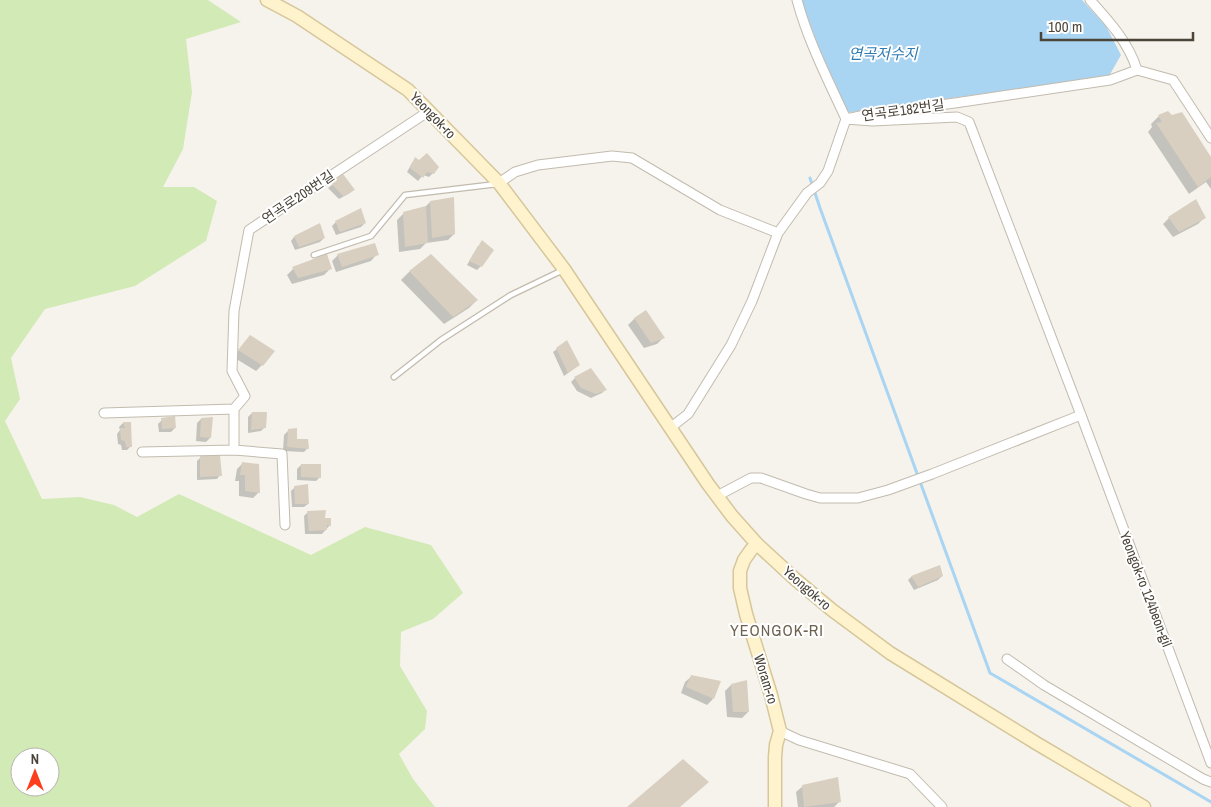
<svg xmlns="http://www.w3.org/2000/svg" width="1211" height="807" font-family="'Archivo Narrow','Noto Sans KR',sans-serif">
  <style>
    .green { fill: #d2eab5; fill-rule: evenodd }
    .water { fill: #a9d4f2 }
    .shadow { fill: #0003 }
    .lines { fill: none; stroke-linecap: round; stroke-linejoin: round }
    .stream { stroke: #a9d4f2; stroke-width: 3 }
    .building { fill: #d8cfc1 }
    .lane-casing { stroke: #c2bbae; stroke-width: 7 }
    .street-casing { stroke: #c2bbae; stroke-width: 11 }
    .secondary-casing { stroke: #d6c79b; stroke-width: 15 }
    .lane { stroke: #fff; stroke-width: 4.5 }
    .street { stroke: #fff; stroke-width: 9 }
    .secondary { stroke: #fff3cd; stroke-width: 12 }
    .labels { text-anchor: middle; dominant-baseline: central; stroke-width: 4; stroke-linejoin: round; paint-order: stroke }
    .street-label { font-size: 14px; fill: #4b4439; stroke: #fff }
    .water-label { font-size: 15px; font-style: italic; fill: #2e7ab2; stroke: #fff }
    .quarter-label { font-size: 16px; letter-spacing: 1px; fill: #6e6250; stroke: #fff }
  </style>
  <rect width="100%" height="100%" fill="#f6f3ec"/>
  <!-- green -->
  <path class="green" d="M 0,0 L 208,0 L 241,22 L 186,39 L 192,92 L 183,149 L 163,187 L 194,187 L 217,201 L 206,241 L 135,286 L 45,309 L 11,358 L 20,399 L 5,421 L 42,499 L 80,497 L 114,505 L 137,517 L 179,494 L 311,555 L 365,527 L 431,545 L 463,593 L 433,619 L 401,632 L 400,666 L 427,711 L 425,729 L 399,754 L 413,779 L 435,807 L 0,807 ZM 20,757 L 50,757 L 50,787 L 20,787 Z"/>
  <!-- water -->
  <path class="water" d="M 801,0 L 1082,0 L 1106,26 L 1121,55 L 1109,76 L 852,112 L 843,112 Z"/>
  <!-- shadow -->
  <path class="shadow" d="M 1159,116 L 1211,159 L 1211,189 L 1206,182 L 1189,194 L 1148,132 L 1152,127 L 1151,124 Z
    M 415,159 L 433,173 L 429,177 L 423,175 L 418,181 L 407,172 L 412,163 Z
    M 343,176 L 354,189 L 350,193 L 339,199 L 328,188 Z
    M 430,202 L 454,234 L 448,240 L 426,243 L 420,249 L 399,252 L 397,220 L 404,213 L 424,208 Z
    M 1169,218 L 1204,218 L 1198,224 L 1173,237 L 1163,224 Z
    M 336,222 L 365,223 L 361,227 L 336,235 L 332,226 Z
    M 319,225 L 324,238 L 320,242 L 295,250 L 291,241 L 294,237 Z
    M 478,246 L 481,266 L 477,270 L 467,265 Z
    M 377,254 L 371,261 L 336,272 L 332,261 L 338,255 Z
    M 326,255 L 330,269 L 324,275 L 292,284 L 287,275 L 293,269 Z
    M 431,256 L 477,300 L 469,308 L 444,324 L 401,280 L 409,272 Z
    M 646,312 L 663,338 L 657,344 L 644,348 L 628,325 L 634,319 Z
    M 245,343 L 262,365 L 256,371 L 233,357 Z
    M 557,349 L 579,365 L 564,376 L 553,352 Z
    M 590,370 L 605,390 L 602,393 L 591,398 L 577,391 L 571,382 L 575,378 Z
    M 252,413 L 265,427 L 261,431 L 248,433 L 248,417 Z
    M 201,419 L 210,438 L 206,442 L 196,441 L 197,423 Z
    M 162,420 L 175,428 L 171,432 L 159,432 L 158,424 Z
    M 123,423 L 130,423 L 130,447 L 127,450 L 122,450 L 121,445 L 118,444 L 117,434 L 120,430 L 119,427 Z
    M 288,431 L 296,440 L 308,448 L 304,452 L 283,451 L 284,435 Z
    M 201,457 L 220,475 L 217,479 L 197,480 L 197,461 Z
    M 243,463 L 259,492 L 253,498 L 239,496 L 239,481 L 235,481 L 237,469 Z
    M 301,465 L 320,477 L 316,481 L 297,480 L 297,469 Z
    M 295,487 L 308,504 L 304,507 L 292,507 L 291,491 Z
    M 308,512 L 324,519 L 330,525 L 322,534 L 305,534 L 304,516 Z
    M 939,566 L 942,576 L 938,580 L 914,590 L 908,580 L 911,577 Z
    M 692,676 L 713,699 L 707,705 L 681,693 L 685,682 Z
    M 731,685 L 748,712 L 742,718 L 727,717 L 725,691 Z
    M 803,786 L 839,802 L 834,807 L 798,807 L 796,792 Z"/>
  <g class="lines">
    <!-- stream -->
    <path class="stream" d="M 810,178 L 820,208 L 990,673 L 1211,802"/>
  </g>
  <!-- building -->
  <path class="building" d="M 1168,111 L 1172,115 L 1182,112 L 1211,157 L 1211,177 L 1198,187 L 1156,123 L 1162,122 L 1158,115 Z
    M 427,153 L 439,167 L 434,174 L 427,172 L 423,178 L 410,168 L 415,157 L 419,160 Z
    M 343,174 L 355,190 L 343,196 L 331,183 Z
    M 454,197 L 455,234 L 432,238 L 430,201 Z
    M 1196,199 L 1206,218 L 1179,232 L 1168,217 Z
    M 426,206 L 428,243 L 405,247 L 403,212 Z
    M 361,208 L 366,223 L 340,232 L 335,221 Z
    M 320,223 L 325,238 L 299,247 L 294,236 Z
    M 482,240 L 494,250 L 482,267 L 469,261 Z
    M 375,243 L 379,255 L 342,267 L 337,254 Z
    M 327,254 L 332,269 L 298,278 L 292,267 Z
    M 431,254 L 478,300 L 453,317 L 409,271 Z
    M 646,310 L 665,338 L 651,343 L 634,318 Z
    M 250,335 L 275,351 L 263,366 L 238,350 Z
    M 567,340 L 580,365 L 568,373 L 556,348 Z
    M 591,368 L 607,390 L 596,394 L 581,388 L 574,377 Z
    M 252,412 L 267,412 L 266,428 L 251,430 Z
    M 175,416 L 176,428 L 162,429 L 161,418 Z
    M 213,417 L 211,438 L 200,437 L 201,418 Z
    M 123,422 L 131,422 L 132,447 L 126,447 L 125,441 L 121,440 L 120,428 L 125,428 Z
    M 297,428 L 297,439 L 308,439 L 309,449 L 287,447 L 288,429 Z
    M 220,455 L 222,476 L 200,477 L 200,456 Z
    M 242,462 L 259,464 L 260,493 L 245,491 L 245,475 L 240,475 Z
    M 301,464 L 321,464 L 321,478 L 301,477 Z
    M 308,484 L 309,504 L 295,504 L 294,486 Z
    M 326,510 L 325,518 L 331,518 L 331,526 L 327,525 L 327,530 L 309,531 L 307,511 Z
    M 940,565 L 943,576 L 918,587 L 911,576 Z
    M 691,675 L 721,681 L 714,699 L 686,687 Z
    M 747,680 L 749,712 L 733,712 L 731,684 Z
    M 683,759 L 709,782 L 680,807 L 627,807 Z
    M 838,777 L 841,802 L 804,807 L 802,785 Z"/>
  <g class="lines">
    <defs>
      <path id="lane" d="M 314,255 L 371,236 L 405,195 L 497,184
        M 394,377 L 441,340 L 511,295 L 563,270"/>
      <path id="street" d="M 797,0 C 808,41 828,80 846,119 L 872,121 L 957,117 L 969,122 L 1081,415 L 1211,763
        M 1090,0 C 1109,21 1129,43 1137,70
        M 499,183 L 515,172 L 538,165 L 612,156 L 632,158 L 720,210 L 778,233
        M 104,413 L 234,409
        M 670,428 L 688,414 L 731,345 L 752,301 L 778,233 L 807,193 L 820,183 L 828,171 L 846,119 L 870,114 L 955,103 L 1110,80 L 1137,70 L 1173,80 L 1211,138
        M 234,450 L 234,409 L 245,396 L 232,371 L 234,311 L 249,230 L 429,111
        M 142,452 L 234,450 L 282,454 L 285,525
        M 717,496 L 751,478 L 761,478 L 806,494 L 820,498 L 858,498 L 888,490 L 932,474 L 1081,415
        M 1007,659 L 1044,685 L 1203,779 L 1211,782
        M 780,731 L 799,740 L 910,774 L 942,807"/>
      <path id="secondary" d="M 267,0 L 297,16 L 408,90 L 499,183 L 564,269 L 708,484 L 732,516 L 757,544 L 795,579 L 832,610 L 890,653 L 1036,743 L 1144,807
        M 757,544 L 751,550 L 744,560 L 740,571 L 740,588 L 746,614 L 771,695 L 780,731 L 776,745 L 775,757 L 775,807"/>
    </defs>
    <!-- lane casing -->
    <use href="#lane" class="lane-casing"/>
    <!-- street casing -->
    <use href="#street" class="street-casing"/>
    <!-- secondary casing -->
    <use href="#secondary" class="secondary-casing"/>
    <!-- lane -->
    <use href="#lane" class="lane"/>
    <!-- street -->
    <use href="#street" class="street"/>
    <!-- secondary -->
    <use href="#secondary" class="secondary"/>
  </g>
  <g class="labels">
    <!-- street labels -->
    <g class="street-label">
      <text transform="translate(903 110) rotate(-8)">연곡로182번길</text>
      <text transform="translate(433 115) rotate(46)">Yeongok-ro</text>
      <text transform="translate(298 197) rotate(-34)">연곡로209번길</text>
      <text transform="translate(807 588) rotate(41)">Yeongok-ro</text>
      <text transform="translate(1146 589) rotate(69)">Yeongok-ro 124beon-gil</text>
      <text transform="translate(766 679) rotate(73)">Woram-ro</text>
    </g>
    <!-- water labels -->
    <g class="water-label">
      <text x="883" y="53">연곡저수지</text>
    </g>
    <!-- quarter labels -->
    <g class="quarter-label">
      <text x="777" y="630">YEONGOK-RI</text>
    </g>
  </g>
  <!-- north arrow -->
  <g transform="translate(35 772)"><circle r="24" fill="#ffffff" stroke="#b7b4b0"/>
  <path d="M0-4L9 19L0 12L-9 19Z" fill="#fc3f1d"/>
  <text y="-8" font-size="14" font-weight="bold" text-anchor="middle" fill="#4b4439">N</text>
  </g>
  <!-- scale -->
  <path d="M1041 32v8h152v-8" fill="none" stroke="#4b4439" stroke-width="2.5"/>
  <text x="1048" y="32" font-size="15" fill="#4b4439" stroke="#ffffff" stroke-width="4" paint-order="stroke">100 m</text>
</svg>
